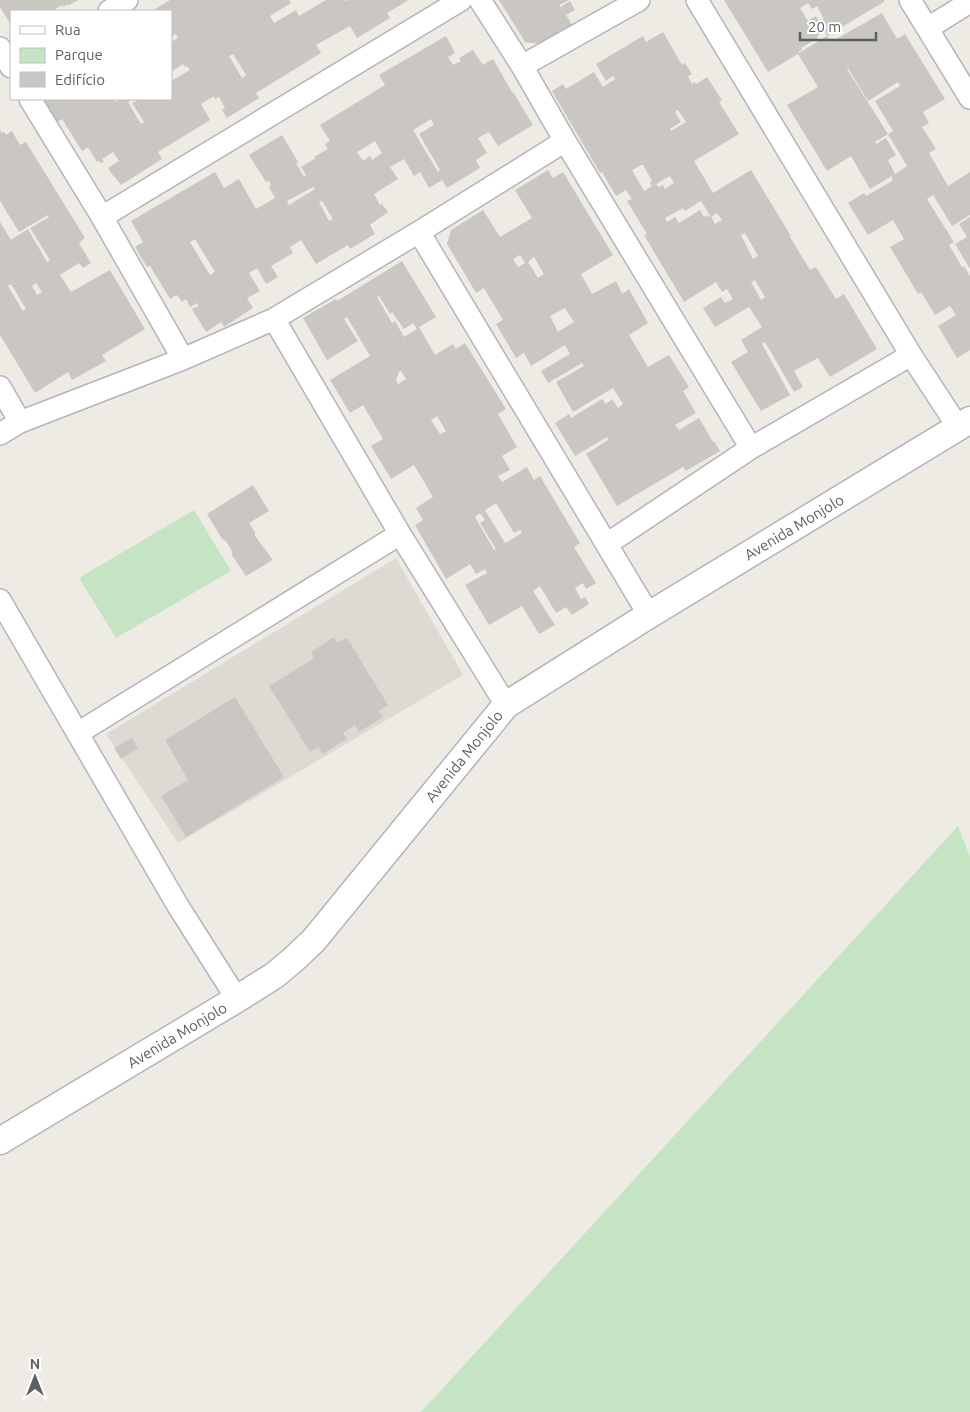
<svg xmlns="http://www.w3.org/2000/svg" width="970" height="1412" font-family="Ubuntu,sans-serif">
  <style>
    .education { fill: #dedad3 }
    .green { fill: #c5e4c3 }
    .building { fill: #cac6c2; fill-rule: evenodd }
    .lines { fill: none; stroke-linecap: round; stroke-linejoin: round }
    .minor-casing { stroke: #b2b5b9; stroke-width: 24 }
    .tertiary-casing { stroke: #b2b5b9; stroke-width: 29 }
    .minor { stroke: #fff; stroke-width: 21 }
    .tertiary { stroke: #fff; stroke-width: 26 }
    .labels { text-anchor: middle; dominant-baseline: central; stroke-width: 4.5; stroke-linejoin: round; paint-order: stroke }
    .street-label { font-size: 15px; fill: #5c6064; stroke: #fff }
  </style>
  <rect width="100%" height="100%" fill="#eeebe5"/>
  <!-- education -->
  <path class="education" d="M 396,558 L 463,675 L 178,843 L 106,734 Z"/>
  <!-- green -->
  <path class="green" d="M 194,510 L 231,571 L 116,638 L 79,578 Z
    M 958,826 L 970,857 L 970,1412 L 421,1412 Z"/>
  <!-- building -->
  <path class="building" d="M 0,0 L 78,0 L 69,5 L 68,4 L 63,7 L 62,5 L 52,11 L 11,11 L 11,25 L 0,7 Z
    M 170,0 L 289,0 L 291,3 L 270,16 L 274,23 L 296,10 L 299,16 L 326,0 L 345,0 L 346,1 L 349,0 L 409,0 L 387,13 L 390,18 L 357,38 L 350,26 L 316,45 L 321,53 L 256,93 L 259,98 L 227,118 L 222,110 L 225,108 L 219,97 L 215,99 L 214,96 L 201,104 L 210,120 L 158,152 L 162,159 L 121,185 L 115,177 L 114,177 L 108,168 L 119,161 L 113,152 L 102,159 L 104,162 L 100,163 L 99,161 L 97,162 L 88,147 L 82,151 L 62,119 L 57,122 L 44,99 L 113,99 L 115,102 L 120,99 L 133,99 L 128,102 L 141,124 L 144,122 L 132,103 L 140,99 L 171,99 L 171,81 L 190,70 L 187,66 L 185,67 L 183,64 L 171,72 L 171,42 L 178,38 L 176,34 L 171,37 L 171,11 L 152,11 ZM 233,54 L 246,75 L 242,78 L 229,56 Z
    M 499,0 L 569,0 L 559,5 L 561,7 L 570,1 L 575,10 L 566,15 L 572,25 L 540,44 L 525,42 Z
    M 724,0 L 884,0 L 884,2 L 877,6 L 827,36 L 825,31 L 817,36 L 818,38 L 801,48 L 802,50 L 798,52 L 799,53 L 827,36 L 831,42 L 882,13 L 897,39 L 905,34 L 945,99 L 923,112 L 929,123 L 922,127 L 936,149 L 929,153 L 948,186 L 970,172 L 970,215 L 952,226 L 933,195 L 927,199 L 954,242 L 949,245 L 962,267 L 964,266 L 970,276 L 970,350 L 957,358 L 938,326 L 956,315 L 950,306 L 935,315 L 921,292 L 918,294 L 890,247 L 904,239 L 893,220 L 868,235 L 848,203 L 864,193 L 866,196 L 892,181 L 892,176 L 870,189 L 851,156 L 827,171 L 787,105 L 818,87 L 798,54 L 768,72 ZM 808,3 L 812,9 L 817,6 L 824,19 L 819,22 L 816,16 L 808,21 L 800,8 ZM 848,68 L 868,101 L 898,82 L 900,86 L 875,101 L 893,131 L 888,134 L 907,166 L 895,174 L 888,160 L 896,155 L 886,138 L 876,144 L 875,142 L 888,134 L 847,69 Z
    M 663,32 L 682,65 L 685,63 L 692,74 L 688,76 L 692,84 L 695,82 L 696,84 L 707,77 L 722,100 L 719,102 L 739,134 L 694,161 L 713,193 L 751,170 L 791,236 L 790,237 L 810,270 L 816,267 L 836,299 L 844,294 L 877,349 L 830,377 L 818,358 L 794,371 L 803,387 L 794,392 L 765,342 L 762,344 L 790,395 L 761,411 L 731,362 L 748,352 L 741,340 L 762,327 L 749,307 L 715,327 L 703,308 L 721,297 L 725,303 L 733,299 L 727,289 L 722,292 L 716,282 L 684,302 L 644,235 L 647,234 L 627,201 L 632,199 L 626,190 L 616,196 L 602,172 L 600,173 L 552,91 L 563,84 L 566,89 L 594,72 L 603,87 L 615,79 L 613,76 L 606,81 L 596,64 L 643,36 L 646,42 ZM 678,110 L 686,122 L 671,131 L 670,129 L 681,122 L 675,112 ZM 641,165 L 643,165 L 652,181 L 650,182 L 652,186 L 644,191 L 632,170 ZM 670,176 L 674,183 L 665,189 L 663,185 L 659,187 L 656,184 ZM 701,201 L 710,216 L 708,217 L 707,215 L 704,217 L 700,210 L 679,223 L 675,217 L 667,222 L 665,218 L 683,208 L 685,211 ZM 717,213 L 722,220 L 715,224 L 711,217 ZM 745,233 L 758,256 L 753,259 L 741,235 ZM 755,280 L 765,297 L 761,300 L 751,282 Z
    M 446,36 L 455,53 L 448,57 L 453,65 L 461,61 L 459,58 L 473,50 L 483,65 L 493,59 L 512,92 L 513,92 L 533,125 L 498,146 L 489,132 L 478,138 L 487,153 L 476,160 L 480,168 L 447,188 L 442,180 L 429,188 L 420,172 L 414,176 L 404,159 L 390,167 L 398,179 L 374,194 L 380,205 L 382,204 L 388,212 L 370,225 L 375,234 L 350,249 L 348,245 L 316,264 L 301,240 L 290,247 L 293,253 L 271,266 L 278,277 L 266,284 L 257,268 L 249,273 L 260,291 L 247,298 L 253,308 L 224,327 L 221,322 L 206,332 L 192,309 L 199,306 L 197,303 L 190,307 L 186,299 L 182,302 L 177,295 L 170,299 L 150,266 L 147,267 L 135,247 L 143,242 L 131,221 L 215,172 L 224,188 L 239,179 L 256,209 L 275,198 L 269,187 L 271,185 L 269,181 L 266,182 L 249,155 L 282,135 L 298,162 L 296,163 L 304,177 L 306,175 L 301,167 L 316,158 L 314,157 L 328,149 L 325,144 L 330,141 L 320,125 L 385,85 L 379,75 ZM 431,119 L 434,125 L 419,134 L 440,170 L 438,172 L 413,130 ZM 375,141 L 382,153 L 372,160 L 370,156 L 363,161 L 357,152 ZM 313,187 L 315,189 L 289,205 L 287,201 ZM 322,201 L 333,219 L 329,221 L 319,202 ZM 195,239 L 215,272 L 210,275 L 190,242 Z
    M 0,130 L 2,133 L 4,132 L 6,135 L 12,131 L 20,145 L 26,142 L 85,238 L 79,243 L 91,263 L 83,268 L 79,263 L 60,275 L 71,292 L 110,270 L 145,329 L 102,355 L 106,361 L 72,380 L 68,372 L 35,393 L 0,335 L 0,222 L 11,240 L 28,229 L 47,262 L 50,260 L 30,228 L 49,217 L 48,215 L 19,232 L 0,201 ZM 36,283 L 42,292 L 37,295 L 32,286 ZM 11,284 L 26,309 L 23,311 L 8,286 Z
    M 548,170 L 553,178 L 563,172 L 613,255 L 581,274 L 592,294 L 616,281 L 622,294 L 629,289 L 648,323 L 629,335 L 648,367 L 669,355 L 689,387 L 683,391 L 696,413 L 675,425 L 679,430 L 699,418 L 713,442 L 714,441 L 720,451 L 686,471 L 683,467 L 617,506 L 586,454 L 608,440 L 607,437 L 575,456 L 555,423 L 569,414 L 571,418 L 602,399 L 606,404 L 612,399 L 618,408 L 623,404 L 613,388 L 573,412 L 556,382 L 584,366 L 582,363 L 548,383 L 541,371 L 570,354 L 565,345 L 531,366 L 524,353 L 516,358 L 496,324 L 503,320 L 484,288 L 476,293 L 447,244 L 451,230 L 483,210 L 500,237 L 532,218 L 515,190 ZM 520,255 L 525,263 L 518,267 L 513,259 ZM 534,257 L 544,274 L 538,278 L 528,262 ZM 565,308 L 574,322 L 558,332 L 550,316 Z
    M 970,217 L 970,269 L 955,244 L 967,237 L 959,224 Z
    M 402,261 L 436,317 L 419,327 L 435,355 L 453,344 L 456,349 L 465,343 L 506,409 L 498,414 L 517,447 L 502,456 L 510,470 L 498,476 L 502,482 L 527,467 L 534,480 L 540,476 L 580,543 L 574,547 L 596,583 L 586,589 L 583,583 L 575,588 L 581,599 L 585,597 L 589,604 L 572,615 L 566,607 L 556,613 L 540,586 L 533,591 L 555,625 L 539,634 L 522,606 L 489,625 L 465,585 L 487,573 L 485,569 L 476,574 L 470,564 L 446,579 L 415,525 L 423,520 L 416,508 L 433,497 L 414,465 L 391,479 L 371,446 L 383,439 L 363,405 L 350,413 L 330,380 L 370,356 L 347,317 L 344,319 L 358,341 L 327,360 L 303,318 L 336,299 L 337,301 ZM 379,296 L 390,314 L 392,312 L 404,329 L 413,323 L 417,329 L 404,337 L 395,321 L 392,323 L 377,297 ZM 401,371 L 406,379 L 398,384 L 396,380 L 399,372 ZM 437,416 L 446,431 L 440,434 L 431,420 ZM 496,503 L 514,533 L 520,530 L 522,533 L 505,543 L 485,510 ZM 480,513 L 485,520 L 480,523 L 496,549 L 494,550 L 475,517 Z
    M 253,485 L 269,511 L 249,523 L 255,532 L 255,536 L 273,560 L 246,576 L 232,555 L 232,551 L 226,541 L 222,539 L 207,514 Z
    M 334,637 L 337,643 L 347,638 L 388,705 L 379,711 L 383,717 L 359,732 L 355,725 L 343,733 L 347,739 L 323,754 L 318,747 L 310,752 L 269,686 L 314,658 L 311,652 Z
    M 235,697 L 284,777 L 186,837 L 161,796 L 188,780 L 165,740 Z
    M 132,738 L 138,748 L 121,759 L 114,748 Z"/>
  <g class="lines">
    <defs>
      <path id="minor" d="M 480,0 L 522,66 L 565,141 L 751,448
        M 697,0 L 911,355 L 958,427
        M 910,0 L 970,98
        M 109,11 L 127,0
        M 928,28 L 970,2
        M 0,48 L 11,67
        M 522,66 L 639,0
        M 30,99 L 102,217 L 183,359
        M 102,217 L 461,0
        M 419,232 L 649,615
        M 274,319 L 400,534 L 506,705
        M 0,387 L 20,422
        M 0,434 L 20,422 L 183,359 L 274,319 L 419,232 L 565,141
        M 607,544 L 751,448 L 911,355
        M 0,600 L 178,906 L 237,999
        M 78,733 L 400,534"/>
      <path id="tertiary" d="M 0,1141 L 237,999 L 275,975 L 294,959 L 314,940 L 506,705 L 649,615 L 970,420"/>
    </defs>
    <!-- minor casing -->
    <use href="#minor" class="minor-casing"/>
    <!-- tertiary casing -->
    <use href="#tertiary" class="tertiary-casing"/>
    <!-- minor -->
    <use href="#minor" class="minor"/>
    <!-- tertiary -->
    <use href="#tertiary" class="tertiary"/>
  </g>
  <g class="labels">
    <!-- street labels -->
    <g class="street-label">
      <text transform="translate(794 527) rotate(-31)">Avenida Monjolo</text>
      <text transform="translate(464 756) rotate(-51)">Avenida Monjolo</text>
      <text transform="translate(177 1035) rotate(-31)">Avenida Monjolo</text>
    </g>
  </g>
  <!-- legend -->
  <rect x="10" y="10" width="162" height="90" fill="#ffffff" stroke="#bebfc1"/>
  <rect x="20" y="26" width="25" height="8" fill="#ffffff" stroke="#bebfc1"/>
  <text x="55" y="35" font-size="15" fill="#5c6064">Rua</text>
  <rect x="20" y="48" width="25" height="15" fill="#c5e4c3" stroke="#bebfc1"/>
  <text x="55" y="60" font-size="15" fill="#5c6064">Parque</text>
  <rect x="20" y="72" width="25" height="15" fill="#cac6c2" stroke="#bebfc1"/>
  <text x="55" y="85" font-size="15" fill="#5c6064">Edifício</text>
  <!-- north arrow -->
  <g transform="translate(35 1377)" stroke="#ffffff" stroke-width="4" paint-order="stroke">
  <path d="M0-4L9 19L0 12L-9 19Z" fill="#5c6064"/>
  <text y="-8" font-size="14" font-weight="bold" text-anchor="middle" fill="#5c6064">N</text>
  </g>
  <!-- scale -->
  <path d="M800 32v8h76v-8" fill="none" stroke="#5c6064" stroke-width="2.5"/>
  <text x="808" y="32" font-size="15" fill="#5c6064" stroke="#ffffff" stroke-width="4" paint-order="stroke">20 m</text>
</svg>
